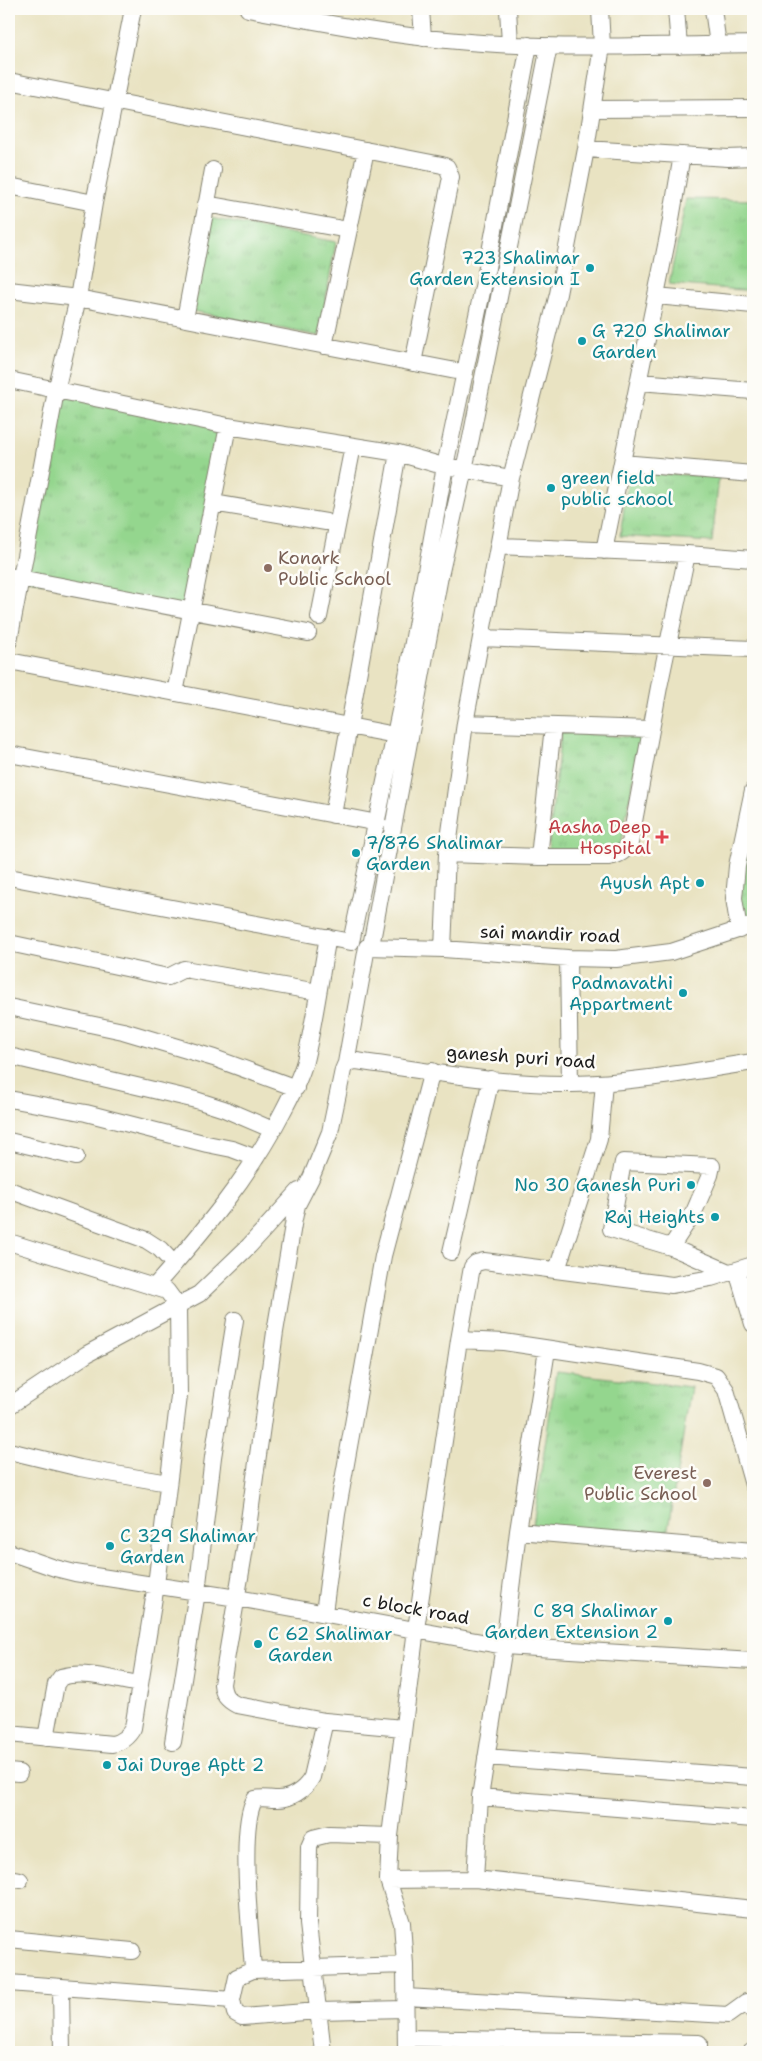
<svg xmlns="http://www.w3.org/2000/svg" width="762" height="2061" font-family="'Shantell Sans',sans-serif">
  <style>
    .park { fill: url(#park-tufts); stroke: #587955 }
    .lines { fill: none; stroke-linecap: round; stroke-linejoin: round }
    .minor-casing { stroke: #82806f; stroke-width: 18 }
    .minor { stroke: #fff; stroke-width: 16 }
    .culture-dot { fill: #0f9aa8; stroke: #fdfcf7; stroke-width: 2 }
    .education-dot { fill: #8d6e63; stroke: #fdfcf7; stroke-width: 2 }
    .health-dot { fill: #e0444e; stroke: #fdfcf7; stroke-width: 2 }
    .labels { text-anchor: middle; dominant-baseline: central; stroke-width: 5; stroke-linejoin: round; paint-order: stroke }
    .culture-label { font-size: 18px; fill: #0d838f; stroke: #fdfcf7; text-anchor: end }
    .education-label { font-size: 18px; fill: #785e54; stroke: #fdfcf7; text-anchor: start }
    .health-label { font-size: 18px; fill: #be3a42; stroke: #fdfcf7; text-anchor: end }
    .street-label { font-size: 18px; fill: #1c1c1c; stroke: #fdfcf7 }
  </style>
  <defs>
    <pattern id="park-tufts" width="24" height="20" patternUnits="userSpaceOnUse" patternTransform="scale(1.25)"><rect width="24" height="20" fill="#94d68e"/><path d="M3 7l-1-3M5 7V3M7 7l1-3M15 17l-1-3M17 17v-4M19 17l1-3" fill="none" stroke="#7fb77a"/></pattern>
  </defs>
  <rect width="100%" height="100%" fill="#fdfcf7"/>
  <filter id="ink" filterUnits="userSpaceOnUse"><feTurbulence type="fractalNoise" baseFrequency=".02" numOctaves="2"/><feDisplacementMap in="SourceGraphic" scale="10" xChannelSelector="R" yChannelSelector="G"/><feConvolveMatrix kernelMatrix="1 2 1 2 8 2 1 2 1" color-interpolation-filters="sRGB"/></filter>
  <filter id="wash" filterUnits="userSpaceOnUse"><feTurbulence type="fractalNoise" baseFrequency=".0096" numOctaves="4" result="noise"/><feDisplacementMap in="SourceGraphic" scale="20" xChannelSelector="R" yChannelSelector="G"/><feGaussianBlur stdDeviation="1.12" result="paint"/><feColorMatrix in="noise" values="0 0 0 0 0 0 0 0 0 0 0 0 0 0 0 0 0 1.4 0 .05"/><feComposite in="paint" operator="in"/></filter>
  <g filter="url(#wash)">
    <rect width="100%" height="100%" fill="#e9e3c2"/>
    <!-- park -->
    <path class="park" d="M 686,199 L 753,200 L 753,291 L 669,284 Z
      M 210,218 L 336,242 L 319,336 L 193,311 Z
      M 56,391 L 228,426 L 191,611 L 20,578 Z
      M 629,473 L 719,476 L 712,542 L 620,536 Z
      M 561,732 L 642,738 L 619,851 L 548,851 Z
      M 753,788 L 753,925 L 739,930 L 737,866 Z
      M 556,1372 L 691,1387 L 666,1541 L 532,1531 Z"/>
  </g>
  <g filter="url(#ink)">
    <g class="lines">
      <defs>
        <path id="minor" d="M 248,9 C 318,22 387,35 458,41 C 555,50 655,46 753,44
          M 421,9 L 423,38
          M 508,9 L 510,44
          M 676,9 L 679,46
          M 713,9 L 718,45
          M 9,81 L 442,165 L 447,167 L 451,177 L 413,363
          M 593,109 L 753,108
          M 586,149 L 728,158 L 753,157
          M 9,186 L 94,203
          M 206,204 L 348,230
          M 9,290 L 78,298 L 456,371
          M 656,296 L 753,305
          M 185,319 L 213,170
          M 324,346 L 366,150
          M 9,380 L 228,426 L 398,453 L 436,464 L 511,478
          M 639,382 L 753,391
          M 622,463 L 753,474
          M 213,503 L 326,522
          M 499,546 L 687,554 L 753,559
          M 604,551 L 669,231 L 682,155
          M 9,576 L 308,633
          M 319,617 L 353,446
          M 482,638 L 753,649
          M 9,641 L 56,391 L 78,298 L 94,203 L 133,9
          M 9,661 L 385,733
          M 175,693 L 228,426
          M 465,723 L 651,729
          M 9,754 L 378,823
          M 333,815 L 398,453
          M 447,854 L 539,857 L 609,857 C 620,855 624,852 630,843 L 659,687 L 687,554
          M 539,857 L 553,726
          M 9,877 L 351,942 L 404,692 L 445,466 L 486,273 L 529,45
          M 739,930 L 734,898 L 737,866 L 753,790
          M 9,943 L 168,977 L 184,969 L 318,992
          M 371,946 L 440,576 L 471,438 L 549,46
          M 443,949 L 447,854 L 465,723 L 511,478 L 558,294 L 586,149 L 602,46 L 600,9
          M 568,958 L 570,1084
          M 9,1007 L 123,1031 L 214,1058 L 296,1088
          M 9,1056 L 196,1100 L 224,1109 L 273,1130
          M 346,1063 L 356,1061 C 428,1071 500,1085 572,1084 C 633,1083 694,1071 753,1062
          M 9,1099 L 86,1113 L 207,1144 L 232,1149 L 256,1158
          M 9,1141 L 76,1157
          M 9,1190 L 146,1240 L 160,1249 L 174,1264
          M 9,1242 L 167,1291 L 178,1306 L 179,1396 L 156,1585 L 133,1728 C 128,1737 122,1742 112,1744 L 9,1734
          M 671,1247 L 611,1229 L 623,1162 L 712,1166 L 710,1175 L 694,1212 L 671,1247 L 731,1273
          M 451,1252 L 491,1079
          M 557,1270 L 599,1139 L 604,1083
          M 737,1271 L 753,1324
          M 154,1287 C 202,1233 249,1177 282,1113 C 291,1096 300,1079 305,1061 C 315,1020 320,978 328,937
          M 459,1340 L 504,1342 L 698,1371 L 716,1376 L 726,1390 L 753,1485
          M 9,1406 L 87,1354 L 199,1294 L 249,1246 L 299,1191
          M 9,1451 L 80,1468 L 168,1483
          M 518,1531 L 753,1551
          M 9,1552 L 55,1568 L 75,1573 L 237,1598 L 504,1646 L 753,1661
          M 324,1613 L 337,1514 L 383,1256 L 432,1071
          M 403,1728 L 325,1721 L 237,1705 C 227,1700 223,1695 222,1684 L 246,1542 L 275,1332 L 294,1219 L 297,1205 L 311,1178 L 330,1132 L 343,1070 L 346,1063 L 367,947 L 443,949 L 568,958 L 616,959 L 671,952 L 753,925
          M 46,1738 L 56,1684 L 61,1677 C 86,1670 114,1680 139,1684
          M 173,1742 L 197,1592 L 213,1457 L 235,1320
          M 486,1757 L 753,1777
          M 9,1772 L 19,1773
          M 480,1797 L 753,1819
          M 9,1878 L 20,1880
          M 475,1879 L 480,1797 L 504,1646 L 518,1531 L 547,1350
          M 388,1880 L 475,1879 L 753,1909
          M 9,1939 L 132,1951
          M 253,1970 C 251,1934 238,1826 255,1799 C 263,1797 268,1799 275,1799 C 290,1800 305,1790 312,1777 L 325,1721
          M 9,1983 L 232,2000 L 235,2013 L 242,2017 L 318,2011 L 405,2009
          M 61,1988 L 62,2052
          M 406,1997 L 728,2015 L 746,2002 L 753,2011
          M 232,2000 L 237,1977 L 253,1970 L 405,1965
          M 406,2038 L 699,2043 L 699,2052
          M 323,2052 L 308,1924 L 309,1847 L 313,1838 L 329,1834 L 390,1836
          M 406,2052 L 405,1965 L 402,1923 L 388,1880 L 390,1836 L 416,1629 L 459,1340 L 472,1267 L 476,1263 L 484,1261 L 672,1285 L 711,1278 L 753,1265
          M 751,2052 L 753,2051"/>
      </defs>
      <!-- minor casing -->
      <use href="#minor" class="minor-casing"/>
      <!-- minor -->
      <use href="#minor" class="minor"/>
    </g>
  </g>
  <!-- markers -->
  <g class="culture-dot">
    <circle cx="590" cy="268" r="5"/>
    <circle cx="582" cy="341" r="5"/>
    <circle cx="551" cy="488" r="5"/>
    <circle cx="356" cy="853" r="5"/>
    <circle cx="700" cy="883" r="5"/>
    <circle cx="683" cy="993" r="5"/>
    <circle cx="691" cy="1185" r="5"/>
    <circle cx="715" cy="1217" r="5"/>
    <circle cx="110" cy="1546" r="5"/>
    <circle cx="668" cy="1621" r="5"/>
    <circle cx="258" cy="1644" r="5"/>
    <circle cx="107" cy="1765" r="5"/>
  </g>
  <g class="education-dot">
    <circle cx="268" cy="568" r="5"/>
    <circle cx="707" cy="1483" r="5"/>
  </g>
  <path class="health-dot" d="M659.5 829.5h5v5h5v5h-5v5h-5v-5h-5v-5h5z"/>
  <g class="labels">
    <!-- culture labels -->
    <g class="culture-label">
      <text x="580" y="258">723 Shalimar<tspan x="580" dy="21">Garden Extension I</tspan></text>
      <text x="592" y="331" text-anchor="start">G 720 Shalimar<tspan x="592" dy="21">Garden</tspan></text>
      <text x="561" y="478" text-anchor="start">green field<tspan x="561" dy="21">public school</tspan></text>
      <text x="366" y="843" text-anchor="start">7/876 Shalimar<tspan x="366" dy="21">Garden</tspan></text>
      <text x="690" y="883">Ayush Apt</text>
      <text x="673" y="983">Padmavathi<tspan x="673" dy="21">Appartment</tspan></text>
      <text x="681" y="1185">No 30 Ganesh Puri</text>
      <text x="705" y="1217">Raj Heights</text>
      <text x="120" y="1536" text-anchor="start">C 329 Shalimar<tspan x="120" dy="21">Garden</tspan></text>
      <text x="658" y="1611">C 89 Shalimar<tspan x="658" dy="21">Garden Extension 2</tspan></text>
      <text x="268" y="1634" text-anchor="start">C 62 Shalimar<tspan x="268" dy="21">Garden</tspan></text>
      <text x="117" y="1765" text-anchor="start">Jai Durge Aptt 2</text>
    </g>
    <!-- education labels -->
    <g class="education-label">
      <text x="278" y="558">Konark<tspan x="278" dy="21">Public School</tspan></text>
      <text x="697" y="1473" text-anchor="end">Everest<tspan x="697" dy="21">Public School</tspan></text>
    </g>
    <!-- health labels -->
    <g class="health-label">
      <text x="651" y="827">Aasha Deep<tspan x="651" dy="21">Hospital</tspan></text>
    </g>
    <!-- street labels -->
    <g class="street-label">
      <text transform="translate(550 934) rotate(2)">sai mandir road</text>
      <text transform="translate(521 1057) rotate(4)">ganesh puri road</text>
      <text transform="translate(416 1609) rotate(10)">c block road</text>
    </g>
  </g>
  <!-- margin -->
  <rect width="762" height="2061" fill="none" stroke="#fdfcf7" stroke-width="30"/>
</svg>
